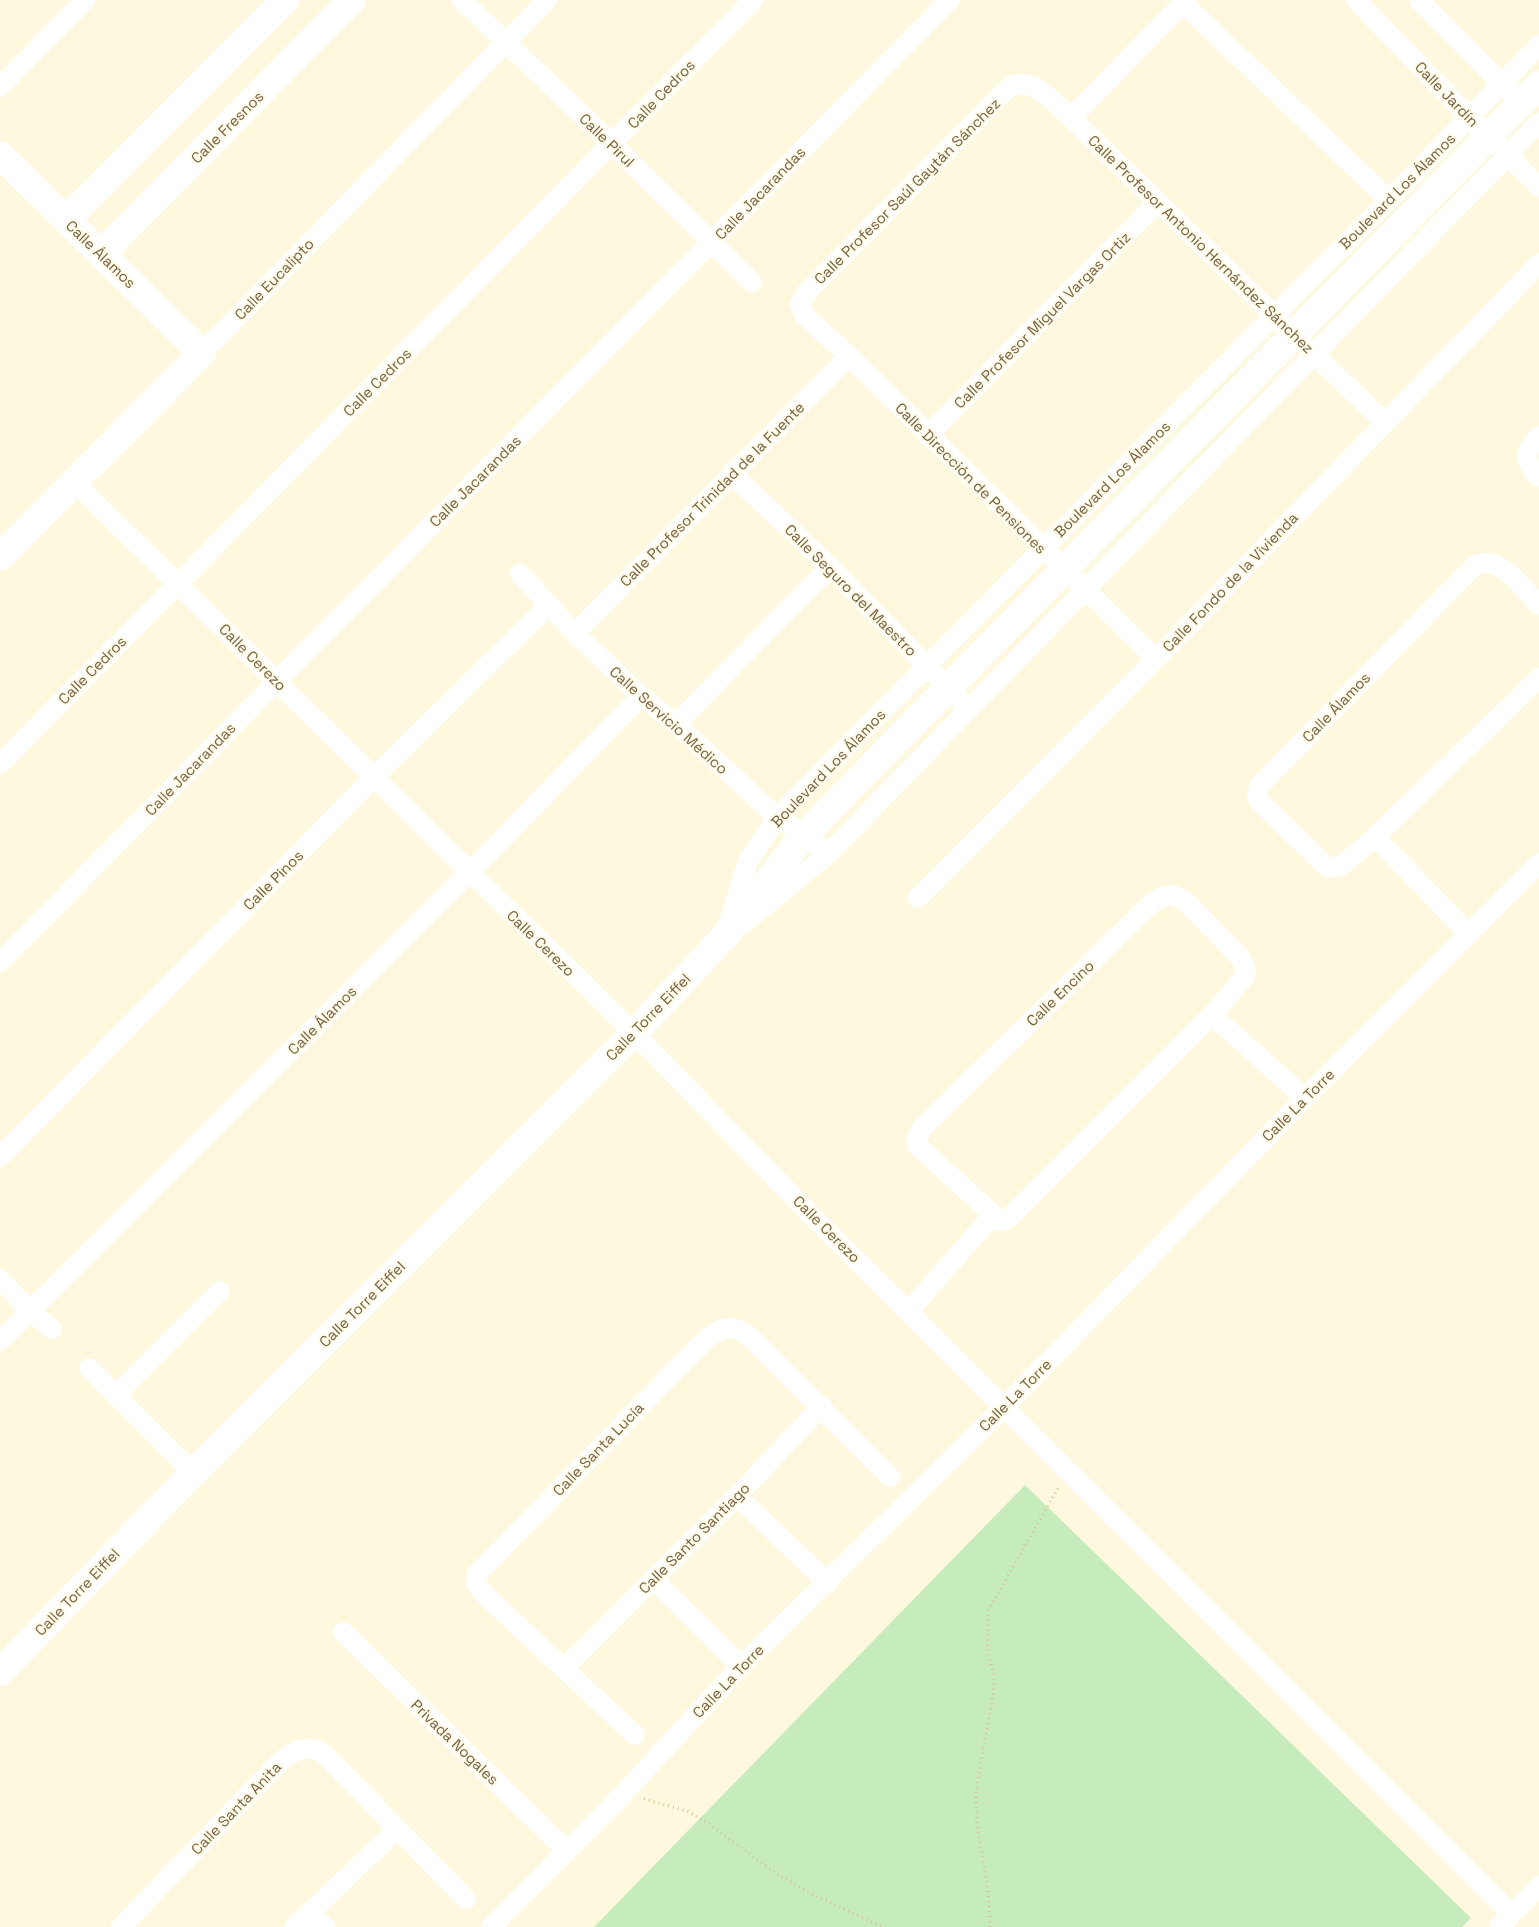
<svg xmlns="http://www.w3.org/2000/svg" width="1539" height="1927" font-family="'Space Grotesk',sans-serif">
  <style>
    .grass { fill: #c6ecbd }
    .lines { fill: none; stroke-linecap: round; stroke-linejoin: round }
    .path { stroke: #d9c099; stroke-width: 3; stroke-dasharray: 1 4; stroke-linecap: butt }
    .street { stroke: #fff; stroke-width: 20 }
    .secondary { stroke: #fff; stroke-width: 28 }
    .labels { text-anchor: middle; dominant-baseline: central; stroke-width: 4; stroke-linejoin: round; paint-order: stroke }
    .street-label { font-size: 15px; fill: #766145; stroke: #fffbe7 }
  </style>
  <rect width="100%" height="100%" fill="#fef8df"/>
  <!-- grass -->
  <path class="grass" d="M 1025,1485 L 1471,1918 L 1462,1927 L 594,1927 Z"/>
  <g class="lines">
    <!-- path -->
    <path class="path" d="M 644,1799 L 687,1811 L 708,1823 L 774,1872 L 808,1892 L 882,1927
      M 990,1927 L 988,1888 L 977,1826 L 976,1790 L 994,1690 L 994,1676 L 987,1651 L 988,1611 L 1058,1488"/>
    <!-- street -->
    <path class="street" d="M 462,0 L 612,144 L 752,282
      M 1356,0 L 1479,127
      M 1419,0 L 1511,93
      M 1183,3 L 1389,200
      M 0,87 L 85,0
      M 1071,118 L 1186,0
      M 1500,147 L 1539,187
      M 202,353 L 547,0
      M 927,436 L 1157,203
      M 1539,436 C 1524,451 1523,461 1539,477
      M 731,473 L 830,567 L 969,709
      M 74,482 L 634,1033 L 808,1212 L 1512,1914
      M 520,574 L 575,633 L 641,696 L 676,724 L 777,817 L 829,853
      M 1539,605 C 1522,588 1501,553 1474,566 L 1260,785 L 1257,796 L 1259,801 L 1328,868 L 1341,866 L 1375,837 L 1539,678
      M 575,633 L 849,356
      M 1156,659 L 849,356 L 805,316 L 800,304 L 806,293 L 1008,88 C 1031,73 1055,104 1071,118 L 1385,423
      M 676,724 L 830,567
      M 0,764 L 753,0
      M 1375,837 L 1469,934
      M 1172,895 L 1185,901 L 1241,958 L 1246,971 L 1245,976 L 1212,1015 L 1009,1218 L 1000,1221 L 917,1145 L 916,1140 L 922,1128 L 1152,903 L 1162,897 Z
      M 918,898 L 1156,659 L 1539,264
      M 744,923 L 829,853 L 1539,123
      M 727,928 L 748,861 L 777,817 L 1389,200 L 1539,45
      M 0,962 L 950,0
      M 1212,1015 L 1305,1098
      M 0,1157 L 374,777 L 549,605
      M 0,1279 L 30,1311 L 52,1329
      M 909,1311 L 992,1216
      M 0,1341 L 469,873 L 641,696
      M 89,1368 L 193,1473
      M 116,1395 L 220,1291
      M 737,1496 L 828,1583
      M 653,1579 L 741,1666
      M 343,1632 L 567,1851
      M 565,1667 L 737,1496 L 822,1406
      M 635,1735 L 485,1595 L 476,1583 L 476,1575 L 707,1338 C 722,1327 732,1324 748,1335 L 890,1477
      M 310,1912 L 325,1927
      M 121,1927 L 280,1762 C 294,1750 306,1744 323,1753 L 466,1899
      M 295,1927 L 396,1830
      M 491,1927 L 624,1793 L 741,1666 L 1004,1407 L 1305,1098 L 1539,863
      M 1499,1927 L 1539,1886"/>
    <!-- secondary -->
    <path class="secondary" d="M 0,155 L 202,353 L 0,557
      M 66,220 L 285,0
      M 101,254 L 352,0
      M 0,1672 L 193,1473 L 634,1033 L 724,937 L 804,835 L 1539,85"/>
  </g>
  <g class="labels">
    <!-- street labels -->
    <g class="street-label">
      <text transform="translate(661 94) rotate(-46)">Calle Cedros</text>
      <text transform="translate(1447 94) rotate(46)">Calle Jardín</text>
      <text transform="translate(227 127) rotate(-45)">Calle Fresnos</text>
      <text transform="translate(607 140) rotate(44)">Calle Pirul</text>
      <text transform="translate(907 191) rotate(-45)">Calle Profesor Saúl Gaytán Sánchez</text>
      <text transform="translate(1397 191) rotate(-45)">Boulevard Los Álamos</text>
      <text transform="translate(760 193) rotate(-46)">Calle Jacarandas</text>
      <text transform="translate(1201 244) rotate(44)">Calle Profesor Antonio Hernández Sánchez</text>
      <text transform="translate(101 254) rotate(44)">Calle Álamos</text>
      <text transform="translate(274 279) rotate(-46)">Calle Eucalipto</text>
      <text transform="translate(1042 320) rotate(-45)">Calle Profesor Miguel Vargas Ortiz</text>
      <text transform="translate(377 382) rotate(-45)">Calle Cedros</text>
      <text transform="translate(971 478) rotate(45)">Calle Dirección de Pensiones</text>
      <text transform="translate(1112 479) rotate(-45)">Boulevard Los Álamos</text>
      <text transform="translate(475 481) rotate(-45)">Calle Jacarandas</text>
      <text transform="translate(712 494) rotate(-45)">Calle Profesor Trinidad de la Fuente</text>
      <text transform="translate(1230 582) rotate(-46)">Calle Fondo de la Vivienda</text>
      <text transform="translate(851 590) rotate(45)">Calle Seguro del Maestro</text>
      <text transform="translate(253 657) rotate(45)">Calle Cerezo</text>
      <text transform="translate(92 670) rotate(-45)">Calle Cedros</text>
      <text transform="translate(1336 707) rotate(-46)">Calle Álamos</text>
      <text transform="translate(669 720) rotate(42)">Calle Servicio Médico</text>
      <text transform="translate(828 768) rotate(-46)">Boulevard Los Álamos</text>
      <text transform="translate(190 769) rotate(-46)">Calle Jacarandas</text>
      <text transform="translate(273 880) rotate(-45)">Calle Pinos</text>
      <text transform="translate(541 943) rotate(44)">Calle Cerezo</text>
      <text transform="translate(1060 993) rotate(-44)">Calle Encino</text>
      <text transform="translate(648 1017) rotate(-46)">Calle Torre Eiffel</text>
      <text transform="translate(322 1020) rotate(-45)">Calle Álamos</text>
      <text transform="translate(1298 1105) rotate(-45)">Calle La Torre</text>
      <text transform="translate(827 1229) rotate(45)">Calle Cerezo</text>
      <text transform="translate(362 1304) rotate(-45)">Calle Torre Eiffel</text>
      <text transform="translate(1015 1395) rotate(-45)">Calle La Torre</text>
      <text transform="translate(598 1449) rotate(-46)">Calle Santa Lucía</text>
      <text transform="translate(694 1538) rotate(-45)">Calle Santo Santiago</text>
      <text transform="translate(77 1592) rotate(-46)">Calle Torre Eiffel</text>
      <text transform="translate(728 1681) rotate(-46)">Calle La Torre</text>
      <text transform="translate(455 1742) rotate(44)">Privada Nogales</text>
      <text transform="translate(236 1808) rotate(-46)">Calle Santa Anita</text>
    </g>
  </g>
</svg>
